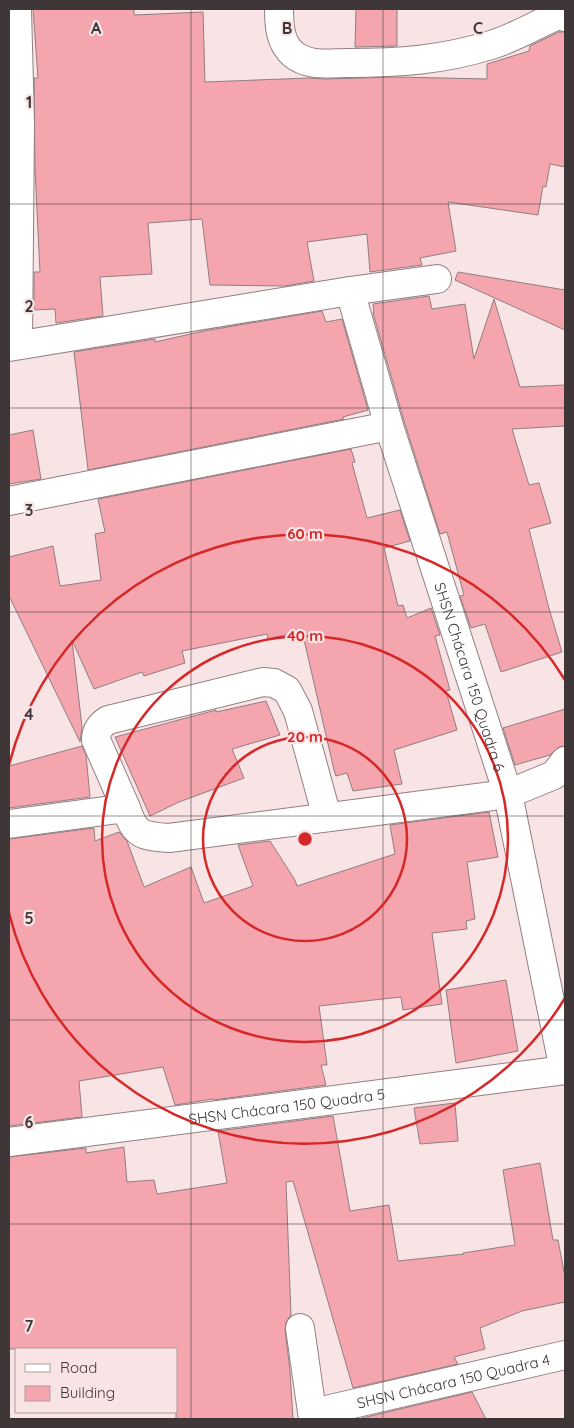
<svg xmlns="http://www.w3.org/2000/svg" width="574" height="1428" font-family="Quicksand,sans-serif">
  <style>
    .building { fill: #f4a5ae; stroke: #917e80 }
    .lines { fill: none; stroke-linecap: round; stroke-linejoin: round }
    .minor-casing { stroke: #937f81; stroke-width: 30 }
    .minor { stroke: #fff; stroke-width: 28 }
    .grid { fill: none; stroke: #3f3637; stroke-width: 1; stroke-opacity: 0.55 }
    .ring { fill: none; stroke: #d62828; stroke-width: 2.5 }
    .labels { text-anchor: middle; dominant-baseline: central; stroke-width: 4.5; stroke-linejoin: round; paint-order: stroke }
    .street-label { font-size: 15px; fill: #3f3637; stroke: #f8e3e5 }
    .grid-label { font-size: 16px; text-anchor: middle; font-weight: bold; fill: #3f3637; stroke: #f8e3e5; stroke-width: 4.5; stroke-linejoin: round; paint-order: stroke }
    .centre { fill: #d62828; stroke: #f8e3e5; stroke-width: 2.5 }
    .ring-label { font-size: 15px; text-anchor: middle; font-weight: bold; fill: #d62828; stroke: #f8e3e5; stroke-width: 4.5; stroke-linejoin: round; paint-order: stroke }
  </style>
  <rect width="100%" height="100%" fill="#f8e3e5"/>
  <!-- building -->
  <path class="building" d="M 33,9 L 134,9 L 134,15 L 203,12 L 205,82 L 309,78 L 326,79 L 397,77 L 487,79 L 487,64 L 529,51 L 530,46 L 559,32 L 565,32 L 565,167 L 550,164 L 546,187 L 543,186 L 538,215 L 448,202 L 456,251 L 420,258 L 422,265 L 370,272 L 367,234 L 307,242 L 314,281 L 285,286 L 210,285 L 202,219 L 148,223 L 152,274 L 100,277 L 103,316 L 56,323 L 55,309 L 34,310 L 34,272 L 40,272 L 35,169 L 34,78 L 38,78 Z
    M 356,9 L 397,9 L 397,46 L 355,47 Z
    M 458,272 L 565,290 L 565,330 L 455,280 Z
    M 429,296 L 432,309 L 465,304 L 474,359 L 494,299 L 520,387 L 565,385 L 565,426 L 512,429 L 529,485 L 539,483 L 551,523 L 529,529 L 548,605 L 562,652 L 501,672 L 485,624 L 471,628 L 460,596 L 464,595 L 447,532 L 440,534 L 404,421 L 373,313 L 374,313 L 373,304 Z
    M 322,311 L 326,322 L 342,319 L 368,410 L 343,417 L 344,419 L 88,470 L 74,352 L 155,339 L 155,342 L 204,331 Z
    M 33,430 L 41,479 L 9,484 L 9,435 Z
    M 351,449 L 355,462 L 352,463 L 367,518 L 400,510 L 410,541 L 384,548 L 398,606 L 403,605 L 407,618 L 431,608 L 440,635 L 435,636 L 450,690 L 446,691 L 457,730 L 394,750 L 402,784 L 353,791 L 347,773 L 336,776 L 334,770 L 302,631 L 268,639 L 267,634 L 182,651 L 185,663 L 144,676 L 142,672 L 94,689 L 72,640 L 82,727 L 80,742 L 9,596 L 9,557 L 53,546 L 60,586 L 101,580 L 95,534 L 105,532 L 98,499 Z
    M 266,701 L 280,735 L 232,749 L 244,778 L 179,802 L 150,816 L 115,737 L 216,710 L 216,712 Z
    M 565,709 L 565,746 L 559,747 L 550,755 L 515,765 L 503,728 Z
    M 82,746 L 86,755 L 90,797 L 9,808 L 9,766 Z
    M 489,812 L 498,857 L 467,862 L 475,919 L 466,921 L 467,929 L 432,933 L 442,1004 L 403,1010 L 401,997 L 319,1006 L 327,1065 L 321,1065 L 326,1085 L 213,1100 L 213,1099 L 175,1105 L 163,1067 L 79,1081 L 82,1117 L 9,1126 L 9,839 L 94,828 L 95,841 L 119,832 L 127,841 L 144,887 L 191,867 L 204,903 L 253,886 L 238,845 L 270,841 L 295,880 L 297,886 L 395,854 L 390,825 Z
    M 506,980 L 518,1051 L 456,1063 L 446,990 Z
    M 455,1103 L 458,1141 L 420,1144 L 414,1108 Z
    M 333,1116 L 350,1211 L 389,1205 L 398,1261 L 464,1254 L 463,1253 L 515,1245 L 503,1170 L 540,1163 L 553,1240 L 558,1240 L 565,1277 L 565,1302 L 522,1311 L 480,1328 L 485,1349 L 454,1357 L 458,1364 L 353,1388 L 293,1181 L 286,1182 L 291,1315 L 286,1322 L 285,1330 L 290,1371 L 293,1419 L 176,1419 L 176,1349 L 9,1349 L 9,1157 L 86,1148 L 86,1153 L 124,1147 L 127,1182 L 154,1180 L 157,1194 L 227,1183 L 218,1131 Z
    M 472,1392 L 486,1419 L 362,1419 L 362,1418 Z"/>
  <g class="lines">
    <defs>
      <g id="minor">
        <path d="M 17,9 L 20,123 L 18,344"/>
        <path d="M 279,9 C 279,25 280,43 293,54 C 309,67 329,63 348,63 C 399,63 442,60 491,45 C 514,38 536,25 558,15 L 565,17"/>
        <path id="s1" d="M 350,291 L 389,426 L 508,794 L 564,1070"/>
        <path d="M 9,347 L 350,291 L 437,279"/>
        <path d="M 9,501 L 389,426"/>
        <path d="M 126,808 L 96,740 C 96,730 100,725 108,720 L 263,682 L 274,683 L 287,690 L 298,711 L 327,817"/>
        <path d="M 9,824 L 126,808 C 135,835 141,836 169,838 L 508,794 L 554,775 L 565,761"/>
        <path id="s2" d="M 9,1142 L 565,1070"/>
        <path d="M 300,1328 L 313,1419"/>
        <path id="s3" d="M 313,1413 L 565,1355"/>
      </g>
    </defs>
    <!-- minor casing -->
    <use href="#minor" class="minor-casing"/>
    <!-- minor -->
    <use href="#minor" class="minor"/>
  </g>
  <!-- grid -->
  <path class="grid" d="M 191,9 L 191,1419M 383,9 L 383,1419M 9,204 L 565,204M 9,408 L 565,408M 9,612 L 565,612M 9,816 L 565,816M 9,1020 L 565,1020M 9,1224 L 565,1224"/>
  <!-- distance rings -->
  <g class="ring">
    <circle cx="305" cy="839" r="102"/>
    <circle cx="305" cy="839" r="203"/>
    <path d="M565 998A305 305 0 0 1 9 913M9 765A305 305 0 0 1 565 680"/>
  </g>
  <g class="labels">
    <!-- street labels -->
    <g class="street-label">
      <text stroke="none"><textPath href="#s1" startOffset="404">SHSN Chácara 150 Quadra 6</textPath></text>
      <text stroke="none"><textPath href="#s2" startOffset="280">SHSN Chácara 150 Quadra 5</textPath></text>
      <text stroke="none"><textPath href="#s3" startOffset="144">SHSN Chácara 150 Quadra 4</textPath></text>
    </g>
  </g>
  <g class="grid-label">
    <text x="96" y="34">A</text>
    <text x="287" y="34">B</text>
    <text x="478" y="34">C</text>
    <text x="29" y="108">1</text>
    <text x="29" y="312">2</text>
    <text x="29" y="516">3</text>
    <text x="29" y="720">4</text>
    <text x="29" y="924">5</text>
    <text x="29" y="1128">6</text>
    <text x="29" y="1332">7</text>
  </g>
  <circle cx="305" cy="839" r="8" class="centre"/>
  <g class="ring-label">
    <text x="305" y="539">60 m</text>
    <text x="305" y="641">40 m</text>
    <text x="305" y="742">20 m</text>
  </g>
  <!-- border -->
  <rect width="574" height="1428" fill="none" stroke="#3f3637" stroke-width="20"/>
  <!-- legend -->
  <rect x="15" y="1348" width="162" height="65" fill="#f8e3e5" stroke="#ae9e9f"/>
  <rect x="25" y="1364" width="25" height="8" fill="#ffffff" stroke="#ae9e9f"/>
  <text x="60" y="1373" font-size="15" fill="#3f3637">Road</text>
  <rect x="25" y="1386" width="25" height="15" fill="#f4a5ae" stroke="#ae9e9f"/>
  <text x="60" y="1398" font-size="15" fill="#3f3637">Building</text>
</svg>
